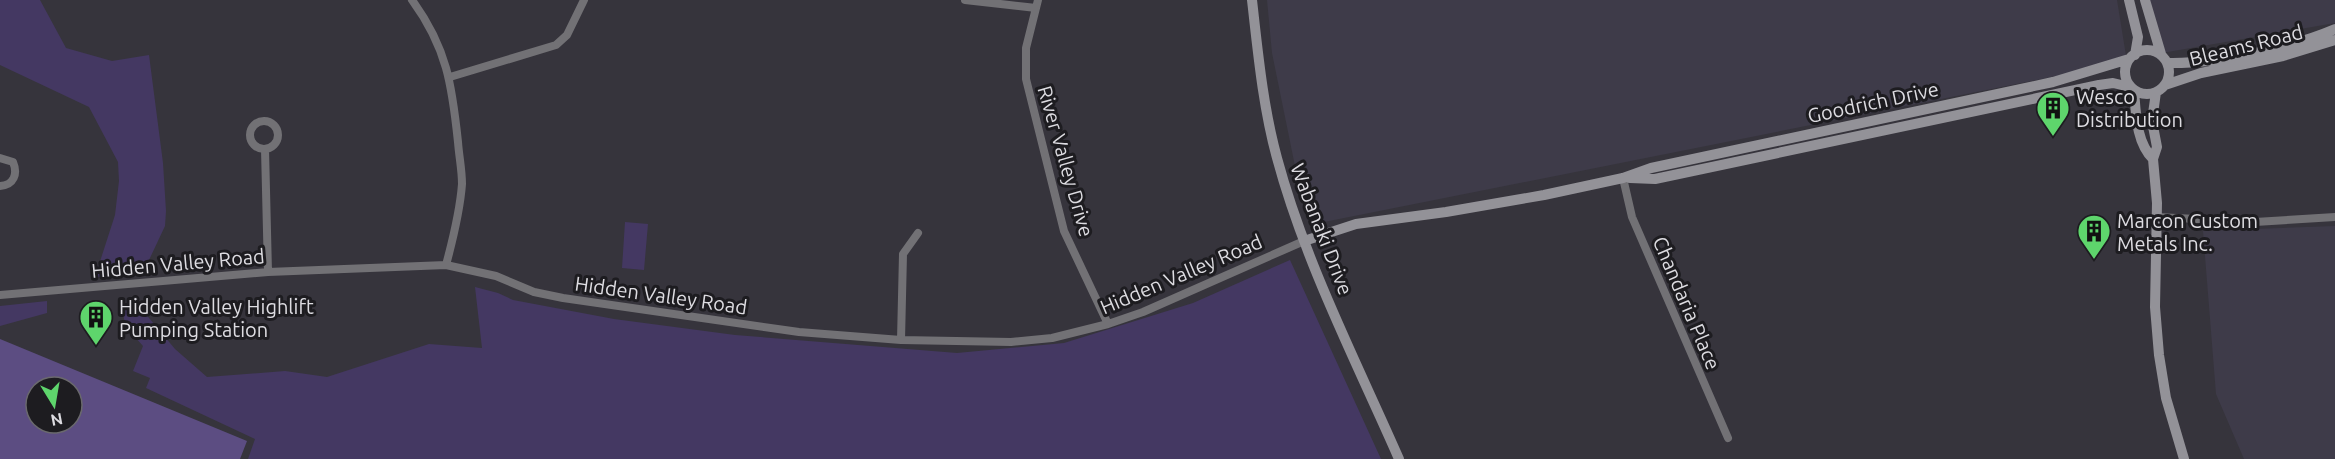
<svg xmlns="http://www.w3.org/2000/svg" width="2335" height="459" font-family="Ubuntu,sans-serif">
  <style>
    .built { fill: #3e3b49 }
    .green { fill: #443862 }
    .water { fill: #5c4d82; fill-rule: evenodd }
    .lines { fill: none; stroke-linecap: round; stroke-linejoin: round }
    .street { stroke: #727175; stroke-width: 8 }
    .secondary { stroke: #939298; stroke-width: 10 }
    .labels { text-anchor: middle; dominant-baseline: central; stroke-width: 6; stroke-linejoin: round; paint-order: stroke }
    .street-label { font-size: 20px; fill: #dddce1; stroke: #1d1c20 }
    .poi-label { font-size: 20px; fill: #dddce1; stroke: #1d1c20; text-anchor: start }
  </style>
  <rect width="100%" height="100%" fill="#36343c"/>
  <!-- built -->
  <path class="built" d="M 1267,0 L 2117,0 L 2127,62 L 1314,224 L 1297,176 L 1272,53 Z
    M 2146,0 L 2335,0 L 2335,23 L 2156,54 Z
    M 2335,226 L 2335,459 L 2244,459 L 2216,394 L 2203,231 Z"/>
  <!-- green -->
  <path class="green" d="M 0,0 L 40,0 L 66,48 L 112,61 L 149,55 L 163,163 L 166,211 L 165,226 L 142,275 L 95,277 L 115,215 L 119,181 L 118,162 L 89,107 L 0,65 Z
    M 625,222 L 648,224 L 644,270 L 622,268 Z
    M 1290,260 L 1381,459 L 248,459 L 255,439 L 146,388 L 150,378 L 133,371 L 143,346 L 126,327 L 122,310 L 126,304 L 139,306 L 175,349 L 207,377 L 285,371 L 327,377 L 429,344 L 482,348 L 475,287 L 498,293 L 513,300 L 614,319 L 735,335 L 957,353 L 1064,343 L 1193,303 Z
    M 47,301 L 47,313 L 0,326 L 0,306 Z"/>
  <!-- water -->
  <path class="water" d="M 0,339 L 247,441 L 240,459 L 0,459 ZM 36,387 L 72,387 L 72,423 L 36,423 Z"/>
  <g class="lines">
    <!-- street -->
    <path class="street" d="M 412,0 C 447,48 452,85 458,142 C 459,156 462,170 462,184 C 460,211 453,239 446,265
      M 965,0 L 1036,8
      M 1038,0 L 1026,48 L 1026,79 L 1064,231 L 1108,324
      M 450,77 L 556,45 L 567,35 L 584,0
      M250 135a14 14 0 1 1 28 0a14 14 0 1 1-28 0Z
      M 265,149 L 268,272
      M 0,158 L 13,162 C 18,174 14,185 0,186
      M 1623,178 L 1632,217 L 1728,438
      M 2157,217 L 2255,222 L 2335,217
      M 0,295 L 268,272 L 446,265 L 496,276 L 534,292 L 563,298 L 799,332 L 901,340 L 1011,342 L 1052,338 L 1108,324 L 1143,312 L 1304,241
      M 901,340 L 903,254 L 918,233"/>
    <!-- secondary -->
    <path class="secondary" d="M 1252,0 C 1258,53 1263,107 1277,158 C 1305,262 1356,361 1399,459
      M 2129,0 L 2138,37 L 2135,55
      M 2145,0 L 2161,54
      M2125 72a22 22 0 1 1 44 0a22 22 0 1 1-44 0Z
      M 2168,63 C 2217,64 2290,48 2335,29
      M 2165,85 L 2201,73 L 2283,56 L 2335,40
      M 2134,90 C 2136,114 2136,142 2153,159
      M 2156,92 L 2152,121 L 2157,147 L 2153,159 L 2157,203 L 2155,307 L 2159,355 L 2166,398 L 2184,459
      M 1630,178 L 1655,179 L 2099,85 L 2113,83 L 2130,87
      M 1304,241 L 1356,224 L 1446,212 L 1544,195 L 1623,178 L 1651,168 L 2053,82 L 2129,59"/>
  </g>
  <!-- icons -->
  <defs>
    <symbol id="building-pin" viewBox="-11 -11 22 30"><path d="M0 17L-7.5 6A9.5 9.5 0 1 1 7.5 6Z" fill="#5ed56c" stroke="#1d1c20"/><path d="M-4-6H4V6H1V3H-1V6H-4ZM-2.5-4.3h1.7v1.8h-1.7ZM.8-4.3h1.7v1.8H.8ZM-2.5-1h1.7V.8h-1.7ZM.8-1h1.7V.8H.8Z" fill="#111"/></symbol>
  </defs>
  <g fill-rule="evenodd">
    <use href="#building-pin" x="2034" y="89" width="38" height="52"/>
    <use href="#building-pin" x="2075" y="212" width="38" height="52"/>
    <use href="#building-pin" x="77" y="298" width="38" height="52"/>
  </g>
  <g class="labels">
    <!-- street labels -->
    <g class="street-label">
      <text transform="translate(2246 45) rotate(-14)">Bleams Road</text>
      <text transform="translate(1873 102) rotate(-12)">Goodrich Drive</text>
      <text transform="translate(1066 161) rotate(74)">River Valley Drive</text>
      <text transform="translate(1322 229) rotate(69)">Wabanaki Drive</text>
      <text transform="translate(178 263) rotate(-5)">Hidden Valley Road</text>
      <text transform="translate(1181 274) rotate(-23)">Hidden Valley Road</text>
      <text transform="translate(661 295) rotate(8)">Hidden Valley Road</text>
      <text transform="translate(1687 303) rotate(67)">Chandaria Place</text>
    </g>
    <!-- poi labels -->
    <g class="poi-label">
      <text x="2076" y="96">Wesco<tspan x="2076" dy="23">Distribution</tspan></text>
      <text x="2117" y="220">Marcon Custom<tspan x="2117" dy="23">Metals Inc.</tspan></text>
      <text x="119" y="306">Hidden Valley Highlift<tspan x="119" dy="23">Pumping Station</tspan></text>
    </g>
  </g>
  <!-- north arrow -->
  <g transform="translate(54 405) rotate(169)"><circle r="28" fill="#1d1c20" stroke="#6a696d" stroke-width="1.5"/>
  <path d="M0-4.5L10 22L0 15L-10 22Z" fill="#5ed56c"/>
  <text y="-9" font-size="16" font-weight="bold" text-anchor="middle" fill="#dddce1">N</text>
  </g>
</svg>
